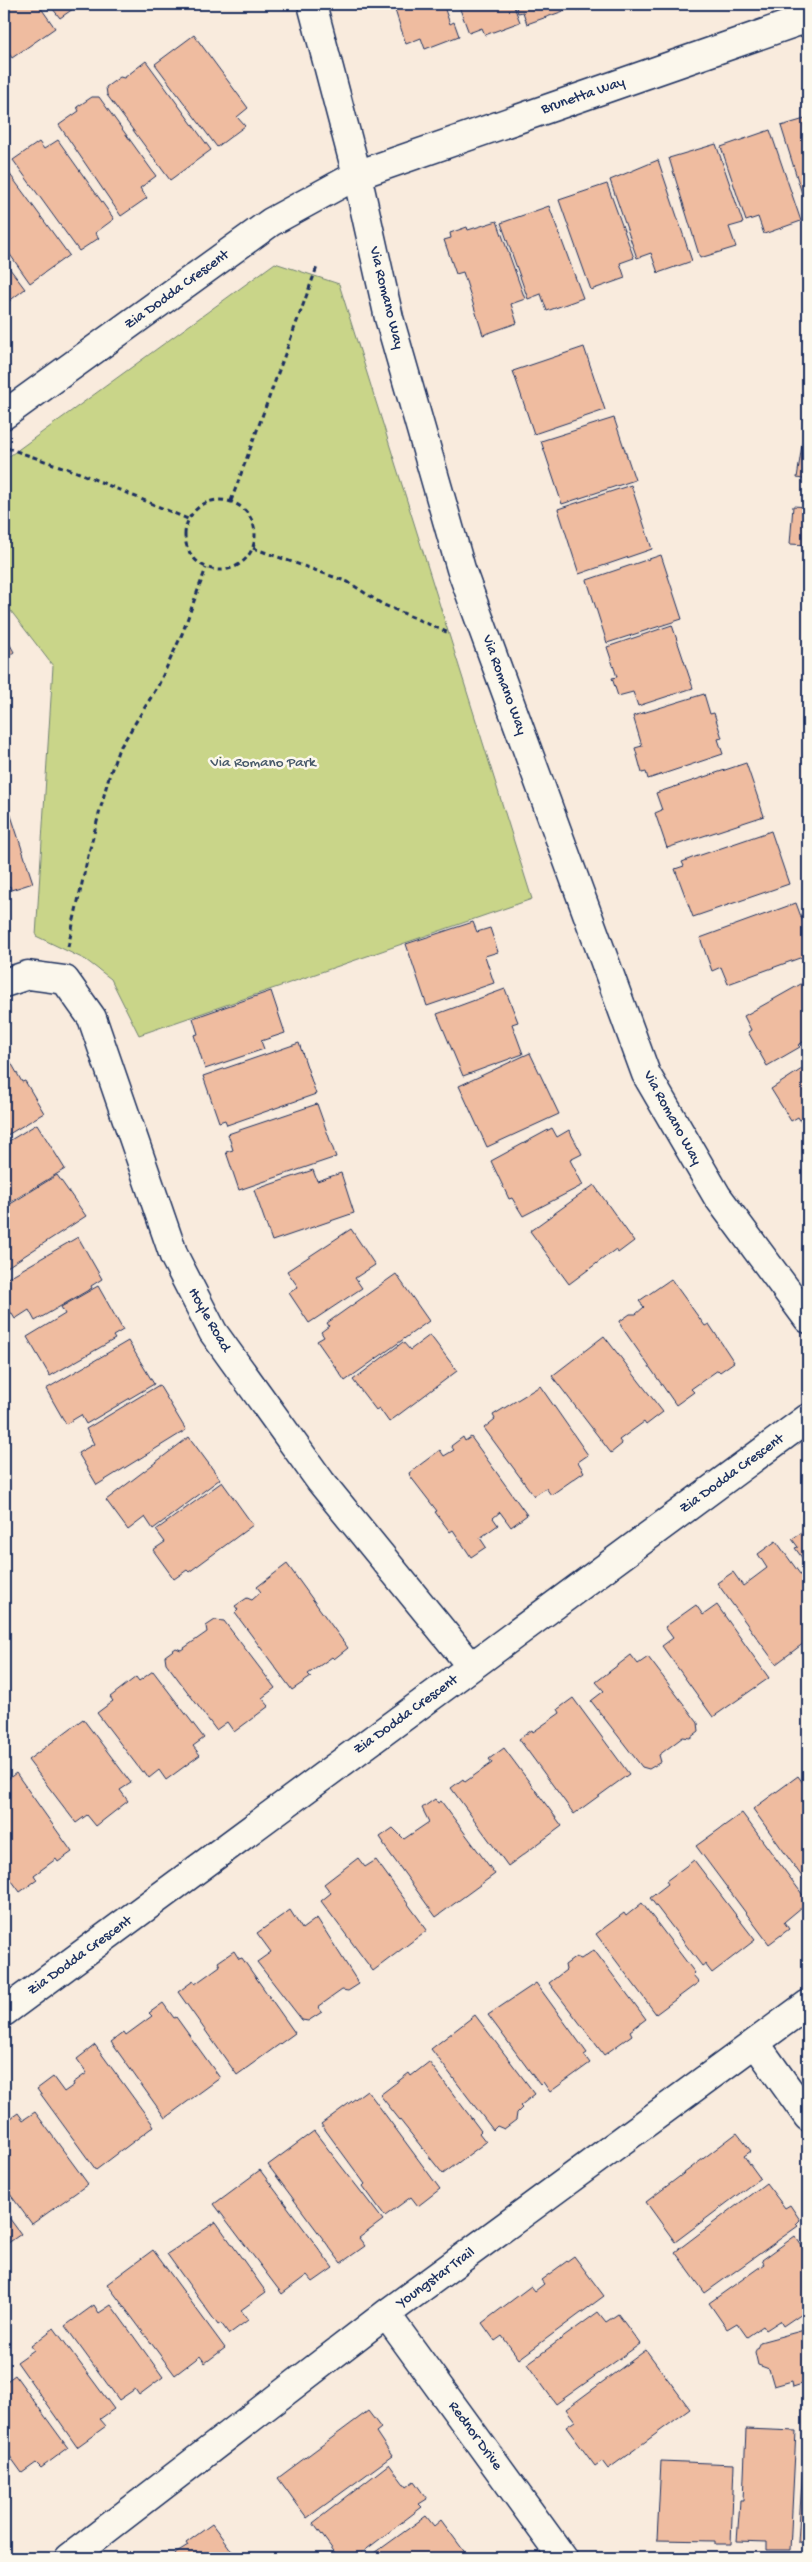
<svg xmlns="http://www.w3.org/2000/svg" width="812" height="2562" font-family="'Gochi Hand',sans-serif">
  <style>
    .green { fill: #c9d589; stroke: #728274 }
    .building { fill: #efbca0; stroke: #1b2f5e }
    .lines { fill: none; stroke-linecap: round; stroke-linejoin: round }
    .minor-casing { stroke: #1b2f5e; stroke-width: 31 }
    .path { stroke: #1b2f5e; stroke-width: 3; stroke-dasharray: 5 4; stroke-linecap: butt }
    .minor { stroke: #fbf7ec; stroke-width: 28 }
    .labels { text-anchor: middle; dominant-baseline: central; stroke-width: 5; stroke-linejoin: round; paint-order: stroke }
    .street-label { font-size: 15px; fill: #1b2f5e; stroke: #fbf7ec }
    .park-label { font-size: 15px; fill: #465869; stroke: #fbf7ec }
  </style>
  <rect width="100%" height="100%" fill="#f9ebdd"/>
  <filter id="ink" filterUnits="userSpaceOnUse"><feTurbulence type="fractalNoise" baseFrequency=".02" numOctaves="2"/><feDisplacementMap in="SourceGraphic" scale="10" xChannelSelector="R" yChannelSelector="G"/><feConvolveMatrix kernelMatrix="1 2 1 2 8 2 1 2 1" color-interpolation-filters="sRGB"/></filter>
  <g filter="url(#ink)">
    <!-- green -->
    <path class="green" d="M 275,263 L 339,284 L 532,899 L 139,1035 L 111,979 L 86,960 L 36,936 L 53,666 L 4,602 L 4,460 Z"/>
    <!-- building -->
    <path class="building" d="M 4,4 L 38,4 L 55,28 L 12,58 L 4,46 Z
      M 49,4 L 80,4 L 60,18 Z
      M 393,4 L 443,4 L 450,24 L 454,22 L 459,36 L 425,49 L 421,38 L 406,44 Z
      M 458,4 L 513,4 L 520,22 L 485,35 L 482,28 L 469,33 Z
      M 515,4 L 571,4 L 572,8 L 527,24 L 523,12 L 518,13 Z
      M 194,35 L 248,108 L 237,117 L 245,126 L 217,147 L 155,64 Z
      M 146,61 L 211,150 L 170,180 L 107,95 L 106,87 L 120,77 L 124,78 Z
      M 92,97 L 99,97 L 156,176 L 140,188 L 147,198 L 121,216 L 59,125 L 79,111 L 77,107 Z
      M 808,118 L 808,213 L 781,126 Z
      M 770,130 L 801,221 L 764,234 L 758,217 L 746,221 L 721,147 Z
      M 58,140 L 114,219 L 95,233 L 99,238 L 79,251 L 13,160 L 39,142 L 44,149 Z
      M 716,144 L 743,223 L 729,227 L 736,247 L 700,258 L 669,158 Z
      M 658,160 L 692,261 L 658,273 L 651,253 L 637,258 L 610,180 Z
      M 6,169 L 69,255 L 30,283 L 4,246 L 4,170 Z
      M 607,184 L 634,258 L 620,263 L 625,278 L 591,290 L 559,200 Z
      M 549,206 L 583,298 L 547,311 L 541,294 L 528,299 L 501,223 Z
      M 497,221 L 525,299 L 511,304 L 517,323 L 483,335 L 463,272 L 456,274 L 444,240 L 451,238 L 450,233 L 467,227 L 468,230 Z
      M 4,261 L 25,289 L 4,305 Z
      M 584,347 L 605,410 L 534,434 L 513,371 Z
      M 614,418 L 635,480 L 562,504 L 541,441 Z
      M 805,425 L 808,425 L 808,480 L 797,478 Z
      M 631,485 L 652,549 L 579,574 L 558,509 Z
      M 793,506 L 808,507 L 808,545 L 790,544 Z
      M 661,555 L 682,619 L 607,643 L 587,580 Z
      M 672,625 L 693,688 L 638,706 L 633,692 L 618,696 L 612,678 L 617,677 L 607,647 Z
      M 4,634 L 14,652 L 4,659 Z
      M 704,694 L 710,714 L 714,713 L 722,738 L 718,739 L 723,754 L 648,779 L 646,772 L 642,773 L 635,748 L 642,746 L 633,716 Z
      M 746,763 L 764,816 L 667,848 L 655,813 L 662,810 L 656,793 Z
      M 4,794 L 33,883 L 11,890 L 10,886 L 4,889 Z
      M 771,831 L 789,884 L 693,917 L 675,869 L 684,866 L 682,862 L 692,858 Z
      M 796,903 L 808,936 L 808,955 L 728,984 L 721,967 L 712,971 L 700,938 Z
      M 473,922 L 477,932 L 490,928 L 498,952 L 485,956 L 494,983 L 427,1006 L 406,944 Z
      M 808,980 L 808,1039 L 798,1045 L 800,1047 L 767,1066 L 748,1032 L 751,1030 L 744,1016 Z
      M 505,989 L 518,1022 L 512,1024 L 523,1054 L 463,1076 L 437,1014 Z
      M 271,991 L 285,1033 L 261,1041 L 264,1049 L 205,1069 L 194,1035 L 198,1034 L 193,1018 Z
      M 299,1043 L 316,1094 L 227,1125 L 225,1120 L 219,1122 L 203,1076 Z
      M 530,1053 L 559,1114 L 487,1147 L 459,1086 Z
      M 9,1059 L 22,1082 L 25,1081 L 44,1113 L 4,1137 L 4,1062 Z
      M 808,1065 L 808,1130 L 807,1131 L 798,1117 L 791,1121 L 771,1089 Z
      M 317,1104 L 336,1157 L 239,1190 L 226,1152 L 233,1150 L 228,1134 Z
      M 37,1124 L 65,1169 L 4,1206 L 4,1144 Z
      M 552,1128 L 557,1137 L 569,1130 L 582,1154 L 570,1160 L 583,1185 L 523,1216 L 512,1198 L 509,1199 L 491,1161 Z
      M 313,1170 L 317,1181 L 341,1173 L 354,1213 L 272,1241 L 254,1190 Z
      M 57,1175 L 86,1216 L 4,1269 L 4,1208 Z
      M 594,1185 L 634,1241 L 618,1253 L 616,1249 L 569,1284 L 530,1231 Z
      M 351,1229 L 375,1265 L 355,1278 L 362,1288 L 309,1323 L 289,1293 L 298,1287 L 287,1271 Z
      M 78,1237 L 102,1279 L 91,1286 L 92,1288 L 35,1321 L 29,1310 L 15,1319 L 4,1301 L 4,1280 Z
      M 396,1274 L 429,1321 L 345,1381 L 317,1341 L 324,1337 L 321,1332 L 329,1326 L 327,1323 Z
      M 671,1279 L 705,1326 L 709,1324 L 734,1362 L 720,1372 L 718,1370 L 691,1389 L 694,1392 L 676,1405 L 621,1326 L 620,1321 L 630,1314 L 636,1314 L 644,1307 L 639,1301 Z
      M 98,1286 L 123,1330 L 113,1336 L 115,1339 L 50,1376 L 27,1337 L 65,1314 L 61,1307 Z
      M 430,1335 L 457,1371 L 389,1422 L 379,1408 L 376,1410 L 353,1380 L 403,1342 L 410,1350 Z
      M 604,1336 L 663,1412 L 646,1425 L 644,1422 L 619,1440 L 622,1444 L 611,1453 L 552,1376 Z
      M 128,1341 L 154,1384 L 86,1424 L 81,1415 L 66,1424 L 46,1389 Z
      M 159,1385 L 186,1430 L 97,1485 L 78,1453 L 94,1444 L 86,1429 Z
      M 540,1386 L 588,1455 L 578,1462 L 584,1472 L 551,1495 L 546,1488 L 534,1496 L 484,1428 L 495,1419 L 493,1415 Z
      M 189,1437 L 220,1479 L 153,1529 L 145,1517 L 128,1530 L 106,1500 Z
      M 463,1437 L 465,1441 L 471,1437 L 527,1515 L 511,1527 L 500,1512 L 493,1518 L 498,1525 L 480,1538 L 486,1547 L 471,1557 L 453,1530 L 450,1532 L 435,1512 L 437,1511 L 410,1476 L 409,1473 L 440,1450 L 444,1456 L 454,1450 L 451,1446 Z
      M 222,1482 L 253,1525 L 189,1572 L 187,1570 L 174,1579 L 153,1550 L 165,1542 L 156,1530 Z
      M 805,1530 L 808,1535 L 808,1566 L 795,1548 L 798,1547 L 792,1539 Z
      M 776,1541 L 808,1585 L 808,1640 L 776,1664 L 717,1583 L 733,1572 L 743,1586 L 767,1568 L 758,1554 Z
      M 287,1564 L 348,1648 L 334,1659 L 332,1657 L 308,1674 L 311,1677 L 292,1690 L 235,1613 L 238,1610 L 235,1606 L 247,1598 L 252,1600 L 261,1592 L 257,1587 Z
      M 696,1605 L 703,1615 L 717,1605 L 769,1678 L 713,1717 L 662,1646 L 673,1638 L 665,1627 Z
      M 215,1620 L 224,1621 L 275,1688 L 262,1698 L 269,1706 L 234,1732 L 227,1722 L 216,1730 L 166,1663 L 165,1656 L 176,1648 L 181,1650 L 187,1646 L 207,1632 L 206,1626 Z
      M 631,1655 L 638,1664 L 648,1657 L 698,1723 L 699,1731 L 690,1738 L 683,1737 L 659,1755 L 661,1762 L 649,1769 L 642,1767 L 591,1701 L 604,1691 L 596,1682 Z
      M 153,1671 L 204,1738 L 193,1746 L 200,1755 L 166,1780 L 159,1770 L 149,1778 L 144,1771 L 142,1772 L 97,1713 L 113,1701 L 110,1697 L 136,1677 L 139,1681 Z
      M 573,1698 L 629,1774 L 574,1814 L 519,1739 L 532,1730 L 533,1732 L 560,1713 L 558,1709 Z
      M 83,1719 L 131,1783 L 120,1790 L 128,1801 L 96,1826 L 87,1815 L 76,1823 L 28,1760 Z
      M 504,1748 L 562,1826 L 508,1866 L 451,1788 L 463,1779 L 465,1782 L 492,1763 L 489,1759 Z
      M 16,1773 L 72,1852 L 58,1862 L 56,1859 L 34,1875 L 37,1880 L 20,1892 L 4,1870 L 4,1782 Z
      M 798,1776 L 808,1790 L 808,1885 L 753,1809 Z
      M 435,1799 L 438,1803 L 441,1801 L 495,1874 L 436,1917 L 383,1844 L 384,1843 L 380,1837 L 393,1828 L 404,1839 L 429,1822 L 422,1808 Z
      M 742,1813 L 808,1902 L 784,1922 L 789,1929 L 769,1944 L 696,1846 Z
      M 358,1858 L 365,1867 L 376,1860 L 427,1930 L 373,1971 L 321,1901 L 331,1893 L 324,1884 Z
      M 694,1860 L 755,1940 L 712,1973 L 705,1964 L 702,1966 L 650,1898 L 668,1884 L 666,1881 Z
      M 4,1895 L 9,1903 L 4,1907 Z
      M 642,1903 L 695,1973 L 693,1975 L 699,1982 L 656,2014 L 596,1934 L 624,1913 L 626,1916 Z
      M 290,1910 L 302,1929 L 317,1918 L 359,1984 L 348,1991 L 342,1990 L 318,2007 L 322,2012 L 308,2021 L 302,2020 L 257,1962 L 271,1952 L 257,1933 Z
      M 594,1950 L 646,2019 L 630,2031 L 632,2035 L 604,2055 L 549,1983 L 566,1970 L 565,1965 L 576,1957 L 581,1959 Z
      M 234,1951 L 239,1959 L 242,1958 L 295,2033 L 237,2075 L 178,1992 L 193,1981 L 195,1984 L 220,1966 L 218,1962 Z
      M 536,1983 L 587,2053 L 584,2055 L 590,2063 L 550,2092 L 543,2082 L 540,2085 L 488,2015 Z
      M 163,2003 L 174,2018 L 176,2017 L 220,2078 L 165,2118 L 111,2042 L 124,2032 L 126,2035 L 152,2016 L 149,2013 Z
      M 475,2015 L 535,2094 L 520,2106 L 522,2108 L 517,2113 L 516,2120 L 504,2129 L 497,2126 L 493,2130 L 431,2049 Z
      M 95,2045 L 154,2126 L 96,2170 L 37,2089 L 53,2077 L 64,2092 L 74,2085 L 73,2083 L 87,2073 L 77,2059 Z
      M 429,2062 L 481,2131 L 479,2133 L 486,2142 L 443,2174 L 380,2095 L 409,2073 L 411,2076 Z
      M 367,2090 L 440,2189 L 418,2206 L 411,2197 L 385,2216 L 363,2186 L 365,2184 L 321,2124 Z
      M 35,2112 L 88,2184 L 32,2224 L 4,2186 L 4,2123 L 18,2113 L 23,2120 Z
      M 314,2131 L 383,2220 L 359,2238 L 365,2246 L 341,2263 L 268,2165 Z
      M 737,2133 L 751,2151 L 744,2156 L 760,2178 L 675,2242 L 646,2202 Z
      M 260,2170 L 333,2268 L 313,2282 L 307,2275 L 282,2294 L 214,2204 Z
      M 766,2183 L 785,2208 L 790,2205 L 800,2220 L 796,2224 L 798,2226 L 705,2293 L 675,2252 Z
      M 4,2211 L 21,2234 L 4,2246 Z
      M 216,2222 L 266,2292 L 241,2310 L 248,2320 L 229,2334 L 221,2323 L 218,2325 L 167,2254 Z
      M 795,2236 L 808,2255 L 808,2316 L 805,2318 L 802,2313 L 783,2326 L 780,2321 L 766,2330 L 763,2326 L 747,2337 L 737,2323 L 727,2329 L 709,2303 L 764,2264 L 762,2260 Z
      M 153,2250 L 225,2348 L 205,2363 L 200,2356 L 175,2375 L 107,2284 Z
      M 574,2256 L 604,2296 L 519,2359 L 502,2336 L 495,2341 L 482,2323 L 531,2286 L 535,2291 L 544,2284 L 541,2280 Z
      M 94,2305 L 99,2313 L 111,2305 L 163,2377 L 139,2395 L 135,2389 L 119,2400 L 65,2326 Z
      M 598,2312 L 606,2322 L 618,2314 L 640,2344 L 556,2404 L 527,2364 Z
      M 54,2328 L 114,2409 L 100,2419 L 106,2426 L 77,2447 L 17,2362 L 34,2350 L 31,2346 Z
      M 808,2329 L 808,2382 L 793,2387 L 792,2381 L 774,2386 L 769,2369 L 758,2365 L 755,2352 L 760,2342 Z
      M 646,2350 L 690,2409 L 608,2469 L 602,2461 L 595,2466 L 566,2427 L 575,2421 L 566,2409 Z
      M 15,2375 L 68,2448 L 41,2468 L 36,2463 L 22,2473 L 4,2448 L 4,2383 Z
      M 368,2411 L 381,2428 L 376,2432 L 392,2456 L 307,2518 L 278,2478 Z
      M 746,2429 L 796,2431 L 790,2550 L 767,2550 L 767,2542 L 737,2541 L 740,2501 L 743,2501 Z
      M 805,2433 L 808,2433 L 808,2543 L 798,2542 Z
      M 661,2461 L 734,2464 L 731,2544 L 715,2544 L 715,2541 L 657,2540 Z
      M 389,2464 L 406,2487 L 414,2481 L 427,2499 L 419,2504 L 422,2507 L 355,2558 L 339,2558 L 313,2523 Z
      M 426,2516 L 434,2526 L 441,2520 L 469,2558 L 368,2558 Z
      M 212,2524 L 237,2558 L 174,2558 L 175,2554 L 188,2546 L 186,2543 Z"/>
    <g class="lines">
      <defs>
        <path id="minor" d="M 312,4 L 357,175 L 389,318 L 461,569 L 646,1074 L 717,1196 L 808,1319
          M 4,415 L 271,222 L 357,175 L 808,18
          M 4,983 L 28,975 L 65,980 L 92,1018 L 174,1256 L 213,1332 L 321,1482 L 471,1666
          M 4,2012 L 808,1418
          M 756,2044 L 808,2117
          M 386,2314 L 563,2558
          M 69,2558 L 386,2314 L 808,2004"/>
      </defs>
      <!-- minor casing -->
      <use href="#minor" class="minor-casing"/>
      <!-- path -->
      <path class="path" d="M 7,448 L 77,472 L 188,519
        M185 535a35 35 0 1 1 70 0a35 35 0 1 1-70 0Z
        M 231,501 L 317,267
        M 253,548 L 348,582 L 382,604 L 449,633
        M 68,947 L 88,856 L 108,780 L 118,751 L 158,686 L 182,634 L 206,568"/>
      <!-- minor -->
      <use href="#minor" class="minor"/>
    </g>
  </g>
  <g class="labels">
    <!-- street labels -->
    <g class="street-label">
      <text transform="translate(583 96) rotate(-19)">Brunetta Way</text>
      <text transform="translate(177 290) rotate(-36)">Zia Dodda Crescent</text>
      <text transform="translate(386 298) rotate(76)">Via Romano Way</text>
      <text transform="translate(504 685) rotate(70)">Via Romano Way</text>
      <text transform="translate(672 1118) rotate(61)">Via Romano Way</text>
      <text transform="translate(209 1320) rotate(60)">Hoyle Road</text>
      <text transform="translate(732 1474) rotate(-36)">Zia Dodda Crescent</text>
      <text transform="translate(406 1715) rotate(-36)">Zia Dodda Crescent</text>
      <text transform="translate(80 1956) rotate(-36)">Zia Dodda Crescent</text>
      <text transform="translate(436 2278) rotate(-36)">Youngstar Trail</text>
      <text transform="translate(475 2436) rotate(54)">Rednor Drive</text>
    </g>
    <!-- park labels -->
    <g class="park-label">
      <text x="263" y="763">Via Romano Park</text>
    </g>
  </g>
  <!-- margin -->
  <rect width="812" height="2562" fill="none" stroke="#fbf7ec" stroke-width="20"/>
  <rect x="10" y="10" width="792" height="2542" fill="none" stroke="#1b2f5e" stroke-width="2" filter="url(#ink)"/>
</svg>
